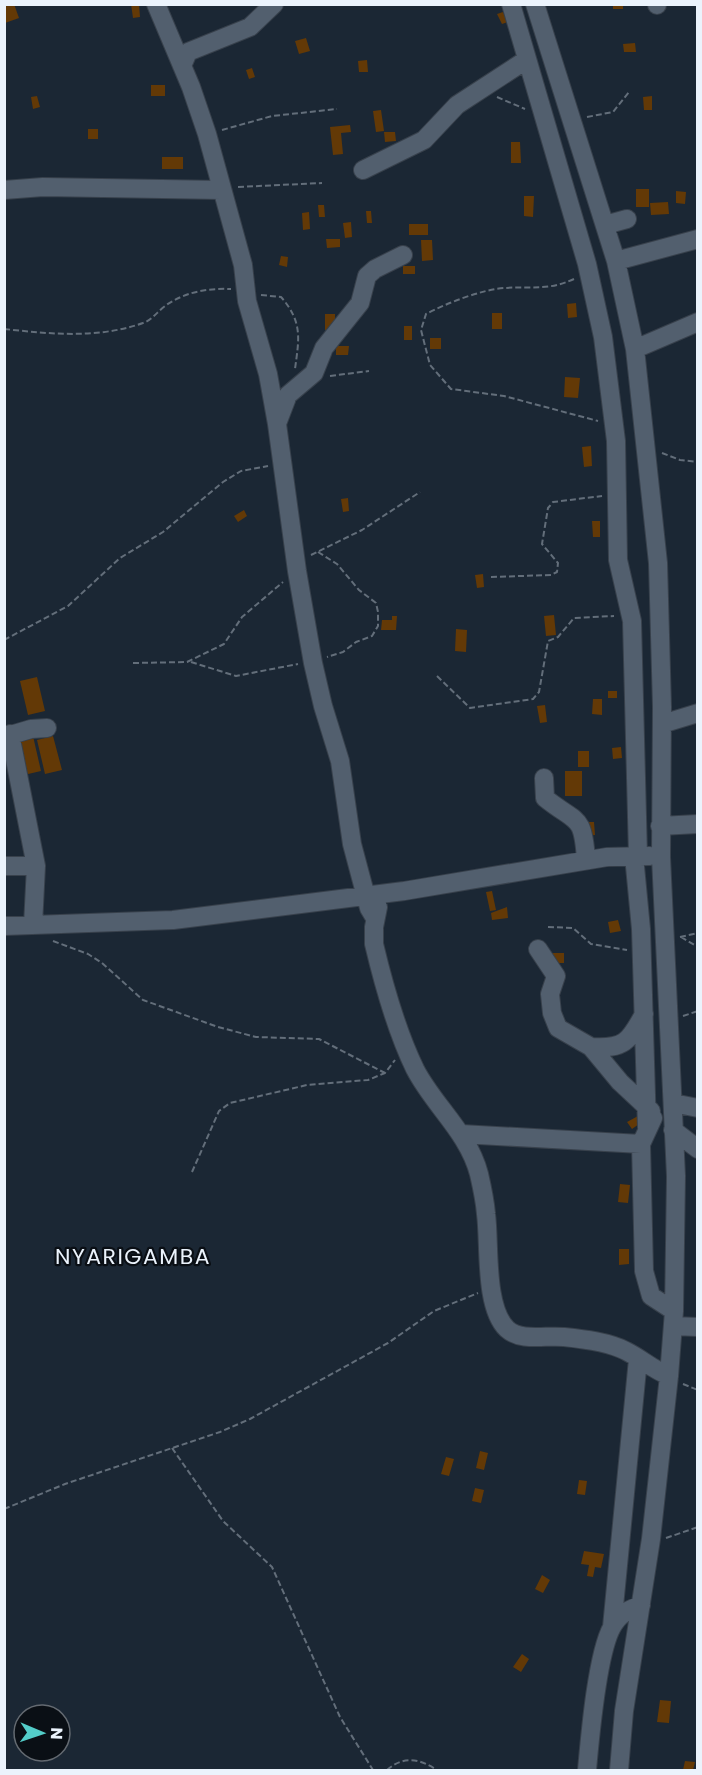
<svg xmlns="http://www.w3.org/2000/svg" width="702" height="1775" font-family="Poppins,sans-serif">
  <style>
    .building { fill: #633906 }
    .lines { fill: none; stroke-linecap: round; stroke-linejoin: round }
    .minor-casing { stroke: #38414c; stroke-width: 20 }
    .path { stroke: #636e7a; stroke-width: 2; stroke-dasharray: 6 3; stroke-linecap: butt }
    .minor { stroke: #525f6e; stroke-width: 18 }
    .labels { text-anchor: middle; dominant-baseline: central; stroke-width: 4.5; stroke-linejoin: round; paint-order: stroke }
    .quarter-label { font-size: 22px; letter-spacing: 1.5px; fill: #ebf3fc; stroke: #0a0f15 }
  </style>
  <rect width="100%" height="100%" fill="#1b2734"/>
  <!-- building -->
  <path class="building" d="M 4,4 L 14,4 L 19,18 L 5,23 Z
    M 131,4 L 139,4 L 140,17 L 133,18 Z
    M 613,4 L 623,4 L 623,9 L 613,9 Z
    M 503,12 L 508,22 L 502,24 L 497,14 Z
    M 306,38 L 310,51 L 299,54 L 295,41 Z
    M 635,43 L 636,52 L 624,52 L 623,44 Z
    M 367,60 L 368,72 L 359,72 L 358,61 Z
    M 252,68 L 255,77 L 249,79 L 246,70 Z
    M 151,85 L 165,85 L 165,96 L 151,96 Z
    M 37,96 L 40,107 L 33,109 L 31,97 Z
    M 652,96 L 652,110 L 644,110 L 643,97 Z
    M 381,110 L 384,131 L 376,132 L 373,111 Z
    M 350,125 L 351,132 L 341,133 L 343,154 L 333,155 L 330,127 Z
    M 88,129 L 98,129 L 98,139 L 88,139 Z
    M 384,132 L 395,132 L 396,141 L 385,142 Z
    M 511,142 L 520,142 L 521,163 L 511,163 Z
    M 162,157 L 183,157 L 183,169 L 162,169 Z
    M 636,189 L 649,189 L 649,207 L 636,207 Z
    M 676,191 L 686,192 L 685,204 L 676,203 Z
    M 524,196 L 534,196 L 533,217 L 524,216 Z
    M 668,202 L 669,214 L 651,215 L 650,203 Z
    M 318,205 L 324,205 L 325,217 L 319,217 Z
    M 366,211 L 371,211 L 372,223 L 367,223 Z
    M 309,212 L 310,229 L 303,230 L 302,213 Z
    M 351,222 L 352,237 L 345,238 L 343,223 Z
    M 409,224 L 428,224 L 428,235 L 409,235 Z
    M 326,239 L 340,239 L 340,247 L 327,248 Z
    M 421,240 L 432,240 L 433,260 L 422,261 Z
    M 281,256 L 288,257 L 287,267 L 279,265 Z
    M 403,266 L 415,266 L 415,274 L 403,274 Z
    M 576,303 L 577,317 L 568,318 L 567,304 Z
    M 492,313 L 502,313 L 502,329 L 492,329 Z
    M 325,314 L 335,314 L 335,330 L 325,330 Z
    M 404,326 L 412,326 L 412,340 L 404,340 Z
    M 430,338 L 441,338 L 441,349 L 430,349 Z
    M 336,346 L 349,346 L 348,355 L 336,355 Z
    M 565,377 L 580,378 L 578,398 L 564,397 Z
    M 591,446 L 592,466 L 584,467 L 582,447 Z
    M 348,498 L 349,511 L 343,512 L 341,499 Z
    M 244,510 L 247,516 L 238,522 L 234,516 Z
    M 592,521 L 600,521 L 600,537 L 593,537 Z
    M 483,574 L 484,587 L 477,588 L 475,575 Z
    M 554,615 L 556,635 L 546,636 L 544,616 Z
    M 392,616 L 397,616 L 396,630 L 381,630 L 382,620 L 392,620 Z
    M 456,629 L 467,630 L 466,652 L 455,651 Z
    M 37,677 L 45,711 L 28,715 L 20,681 Z
    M 608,691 L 617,691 L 617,698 L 608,698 Z
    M 593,699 L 602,699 L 602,715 L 592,714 Z
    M 545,705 L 547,722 L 540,723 L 537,706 Z
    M 33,736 L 41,771 L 24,775 L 16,740 Z
    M 53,736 L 62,770 L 45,774 L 37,740 Z
    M 621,747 L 622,758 L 613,759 L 612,748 Z
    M 578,751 L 589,751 L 589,767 L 578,767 Z
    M 565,771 L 582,771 L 582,796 L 565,796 Z
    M 585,822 L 594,822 L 595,835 L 586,836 Z
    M 492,891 L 496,910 L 490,911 L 486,892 Z
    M 507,907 L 508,918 L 492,920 L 491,913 Z
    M 618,920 L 621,931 L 610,933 L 608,922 Z
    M 551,953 L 564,953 L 564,963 L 552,963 Z
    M 638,1116 L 642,1122 L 632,1129 L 627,1122 Z
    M 620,1184 L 630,1185 L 628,1203 L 618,1202 Z
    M 619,1249 L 629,1249 L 629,1264 L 619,1265 Z
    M 480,1451 L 488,1453 L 484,1470 L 476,1468 Z
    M 446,1457 L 454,1459 L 449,1476 L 441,1474 Z
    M 579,1480 L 587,1481 L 585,1495 L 577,1494 Z
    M 475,1488 L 484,1490 L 481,1503 L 472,1501 Z
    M 584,1551 L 604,1554 L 601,1568 L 595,1567 L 593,1577 L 587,1576 L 589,1565 L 581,1564 Z
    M 542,1575 L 550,1580 L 543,1593 L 535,1589 Z
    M 522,1654 L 529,1659 L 521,1672 L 513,1667 Z
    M 660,1700 L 671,1701 L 669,1723 L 657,1722 Z
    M 685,1761 L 695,1762 L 693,1770 L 683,1770 Z"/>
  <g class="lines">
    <defs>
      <path id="minor" d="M 156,4 L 191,87 L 207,134 L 243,265 L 247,301 L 268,374 L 277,424 L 297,571 L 313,663 L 323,706 L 340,761 L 352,844 L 369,908 L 375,918
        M 511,4 L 587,264 L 603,337 L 616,441 L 618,560 L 632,621 L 638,856
        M 535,4 L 616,261 L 635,349 L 658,563 L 662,707 L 661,857 L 676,1176 L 674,1311 L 669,1376 L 651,1539 L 624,1711 L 619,1770
        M 657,4 L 657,5
        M 182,66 L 188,52 L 250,27 L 274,4
        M 363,170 L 424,140 L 457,105 L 526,60
        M 4,190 L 43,187 L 221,190
        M 605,225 L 627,219
        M 616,261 L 698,239
        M 635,349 L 698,322
        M 278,421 L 288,395 L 314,373 L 324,348 L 360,303 L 367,276 L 375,269 L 403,255
        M 662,724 L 698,713
        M 10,734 L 36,866 L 33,925
        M 4,737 L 31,729 L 47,728
        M 544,778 L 545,798 C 577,824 583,813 586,860
        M 660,826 L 698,824
        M 634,856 L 641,929 L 647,1128
        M 4,866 L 36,866
        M 378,907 L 374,927 L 374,944 C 383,982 398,1034 415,1069 C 434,1106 468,1132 479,1174 C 482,1187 485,1201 486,1214 C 490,1244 484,1307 507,1329 C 521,1342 546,1335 564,1337 C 584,1339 609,1342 626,1351 C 642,1359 652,1369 669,1376
        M 4,926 L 173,920 L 404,891 L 607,857 L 650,856
        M 538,949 L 556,976 L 550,994 L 552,1013 L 558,1028 L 591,1047 L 620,1082 L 651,1111
        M 591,1047 C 624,1049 629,1042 644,1014
        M 673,1103 L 698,1108
        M 653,1118 L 641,1144 L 644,1271 L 651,1296 L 674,1311
        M 673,1130 L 698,1149
        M 461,1134 L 641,1144
        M 673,1326 L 698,1327
        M 612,1627 L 638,1359
        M 587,1770 C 590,1737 597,1654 612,1627 C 619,1614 628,1610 641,1605"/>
    </defs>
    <!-- minor casing -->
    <use href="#minor" class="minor-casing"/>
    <!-- path -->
    <path class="path" d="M 580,4 L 607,5
      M 497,97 L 525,109
      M 587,117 L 613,112 L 629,92
      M 222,130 L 272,116 L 337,109
      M 238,187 L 322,183
      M 574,279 C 548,291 532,286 505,288 C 483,289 447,303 426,314 L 421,330 L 430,365 L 451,389 L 504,396 L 598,421
      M 261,295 L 281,297 C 303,322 299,339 295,369
      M 4,329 C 52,334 97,339 143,323 C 152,320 157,312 165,306 C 184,292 208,288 231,289
      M 330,376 L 369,371
      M 662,453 L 680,460 L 698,462
      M 318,552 L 337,564 L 359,590 L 376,603 L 378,612 L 378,626 L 372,636 L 356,642 L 343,652 L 327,657
      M 311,555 L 362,530 L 420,492
      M 491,577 L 551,575 L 557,572 L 558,563 L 542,544 L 548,508 L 553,502 L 602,496
      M 4,640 L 68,606 L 120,558 L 163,532 L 223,482 L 241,471 L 268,466
      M 191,662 L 236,676 L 298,664
      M 133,663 L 187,662 L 224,644 L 242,617 L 283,582
      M 437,676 L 470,708 L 533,699 L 539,692 L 548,641 L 558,637 L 574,618 L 614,616
      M 548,927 L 573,928 L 591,944 L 627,950
      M 680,937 L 698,933
      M 681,937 L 698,947
      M 53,941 L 88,954 L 102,963 L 143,1000 L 218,1027 L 256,1037 L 319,1039 L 385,1073
      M 683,1016 L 698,1011
      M 192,1172 L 219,1111 L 230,1103 L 307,1085 L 368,1080 L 385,1073 L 395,1060
      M 683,1384 L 698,1390
      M 172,1448 L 223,1521 L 272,1567 L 340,1717 L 373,1770
      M 4,1509 L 65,1484 L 220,1432 L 250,1419 L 388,1343 L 434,1311 L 478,1293
      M 666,1538 L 698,1527
      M 387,1770 C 404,1755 420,1759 437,1770"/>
    <!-- minor -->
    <use href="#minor" class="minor"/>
  </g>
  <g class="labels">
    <!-- quarter labels -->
    <g class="quarter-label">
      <text x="133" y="1256">NYARIGAMBA</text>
    </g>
  </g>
  <!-- border -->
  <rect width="702" height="1775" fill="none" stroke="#ebf3fc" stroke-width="12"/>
  <!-- north arrow -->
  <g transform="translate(42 1733) rotate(92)"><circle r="28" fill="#0a0f15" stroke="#646a71" stroke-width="1.5"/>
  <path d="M0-4.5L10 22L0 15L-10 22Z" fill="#53cdc9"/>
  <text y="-9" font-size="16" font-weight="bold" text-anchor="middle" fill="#ebf3fc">N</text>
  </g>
</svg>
